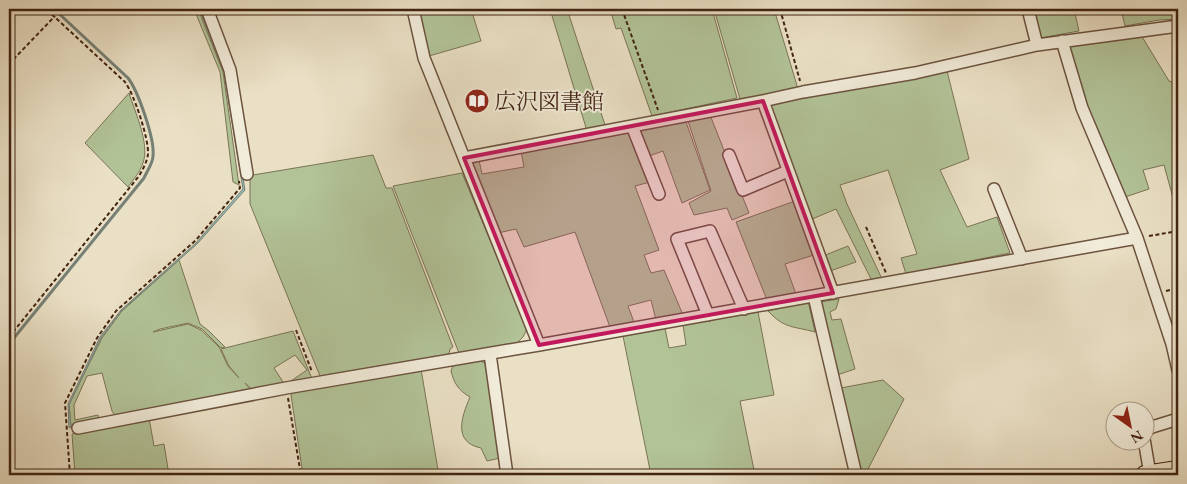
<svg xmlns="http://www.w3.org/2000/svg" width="1187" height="484" font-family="'EB Garamond','Noto Serif JP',serif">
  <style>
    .green { fill: #b2c398; stroke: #7a7455 }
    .water { fill: #98bdb7; stroke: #768075 }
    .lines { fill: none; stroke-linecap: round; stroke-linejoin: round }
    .stream { stroke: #768075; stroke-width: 3 }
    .minor-casing { stroke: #6c533f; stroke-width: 14 }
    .primary-casing { stroke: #422412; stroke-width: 20 }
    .path { stroke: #422412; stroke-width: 2; stroke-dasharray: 4 2.5; stroke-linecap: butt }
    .minor { stroke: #f1ebd9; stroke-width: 11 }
    .primary { stroke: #eae0c5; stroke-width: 18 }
    .marked { fill: #c2185b; fill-opacity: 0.2; stroke: #c2185b; stroke-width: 4; stroke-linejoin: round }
    .labels { text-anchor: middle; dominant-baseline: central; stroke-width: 4; stroke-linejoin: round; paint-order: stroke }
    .poi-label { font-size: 22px; fill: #422412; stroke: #f1ebd9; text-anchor: start }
  </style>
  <rect width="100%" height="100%" fill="#eae0c5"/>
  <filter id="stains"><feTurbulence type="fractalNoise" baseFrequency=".004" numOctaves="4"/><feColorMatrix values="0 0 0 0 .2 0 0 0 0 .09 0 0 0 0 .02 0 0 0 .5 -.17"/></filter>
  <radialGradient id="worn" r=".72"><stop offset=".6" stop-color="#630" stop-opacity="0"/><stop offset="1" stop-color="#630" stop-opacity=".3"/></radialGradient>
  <!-- green -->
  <path class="green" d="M 194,9 L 198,9 L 223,72 L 239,185 L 233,182 L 220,72 Z
    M 432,9 L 471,9 L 481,41 L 429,56 L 418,12 Z
    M 550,9 L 567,9 L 605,125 L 587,131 Z
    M 610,9 L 712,9 L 737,98 L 652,116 L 621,28 L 616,29 Z
    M 714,9 L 774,9 L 798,89 L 740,99 Z
    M 1033,9 L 1074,9 L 1079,31 L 1040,38 Z
    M 1121,9 L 1128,9 L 1133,12 L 1147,9 L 1178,9 L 1178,19 L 1159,20 L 1125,26 Z
    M 1141,35 L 1169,81 L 1178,84 L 1178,216 L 1164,165 L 1143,170 L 1149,189 L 1125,197 L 1085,106 L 1070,50 L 1071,44 Z
    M 947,71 L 969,159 L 940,170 L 967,227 L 997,217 L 1010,253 L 906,274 L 901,258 L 917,254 L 888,170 L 840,185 L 847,204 L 882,279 L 872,281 L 836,209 L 810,220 L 767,104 Z
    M 129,93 C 135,112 150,144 143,163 C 140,172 133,180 128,187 L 85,143 Z
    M 710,115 L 749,213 L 732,220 L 727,208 L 694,215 L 689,203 L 711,191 L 688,121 Z
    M 686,122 L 710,190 L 682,203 L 663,151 L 649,156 L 637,130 Z
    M 629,132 L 650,182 L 635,186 L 659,250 L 644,255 L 651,273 L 664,270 L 683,315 L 656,320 L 651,300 L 628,306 L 634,322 L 610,327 L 575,232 L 524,247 L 516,229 L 498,233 L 469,161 L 479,160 L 482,174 L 524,167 L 521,151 Z
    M 373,155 L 386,188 L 392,188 L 453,347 L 450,349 L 449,354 L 320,376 L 250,204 L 250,178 L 253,175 Z
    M 462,173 L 527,329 L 523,337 L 517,343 L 459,353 L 393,186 Z
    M 795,201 L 814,255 L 785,264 L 796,294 L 767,300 L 736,222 Z
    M 848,246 L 856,262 L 830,271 L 823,256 Z
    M 179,260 L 200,324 L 209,331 L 225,347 L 221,348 L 202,329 L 188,323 L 160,329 L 153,332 L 188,324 L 201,330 L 219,347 L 228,366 L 239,378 L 229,366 L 221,349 L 293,331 L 312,379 L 288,383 L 307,370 L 295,355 L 274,368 L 285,385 L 254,391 L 245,383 L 250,389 L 116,417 L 112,411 L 102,373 L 87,376 L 74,405 L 75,420 L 98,415 L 99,421 L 71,427 L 69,404 L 102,338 L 122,311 Z
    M 839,299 L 836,309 L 830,312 L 832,320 L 841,319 L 855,369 L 837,375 L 820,302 Z
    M 808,301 L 815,332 C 793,326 785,329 768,311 Z
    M 758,312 L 774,395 L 740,401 L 755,475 L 651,475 L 623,336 L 665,328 L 669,348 L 686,345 L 683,325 Z
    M 480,361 L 485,363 L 500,458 L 487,461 L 481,448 C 452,442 462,416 470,397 C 458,390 454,383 451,371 L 454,363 Z
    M 421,369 L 438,470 L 407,475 L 303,475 L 291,395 L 293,392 Z
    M 883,380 L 904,399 L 865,475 L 859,474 L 841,388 Z
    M 149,418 L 154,446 L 164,444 L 169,475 L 75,475 L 72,434 Z"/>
  <!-- water -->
  <path class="water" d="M 199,9 L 201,9 L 225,72 L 245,190 L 197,244 L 121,311 L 101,338 L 69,405 L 71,427 L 69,428 L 68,404 L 100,337 L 121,310 L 196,243 L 243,189 L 224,72 Z"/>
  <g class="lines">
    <!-- stream -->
    <path class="stream" d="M 9,344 L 144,178 C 147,171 153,163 153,156 C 155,139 138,91 128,78 L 54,9"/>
    <defs>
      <path id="minor" d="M 207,9 L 230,70 L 247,174
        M 413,9 L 424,58 L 539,345
        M 1028,9 L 1037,45
        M 1062,41 L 1082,108 L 1137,238 L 1172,344 L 1178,370
        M 763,101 L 833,293
        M 632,126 L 659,194
        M 729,155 L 743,190 L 788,171
        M 464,158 L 763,101 L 803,92 L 915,73 L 1037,45 L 1178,26
        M 994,189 L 1022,259
        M 814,296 L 856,475
        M 708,315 L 677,239 L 710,231 L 744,309
        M 490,354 L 507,475
        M 78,428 L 286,388 L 539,345 L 1137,238
        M 1144,432 L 1152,427 L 1178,419
        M 1144,439 L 1150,474"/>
      <path id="primary" d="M 1145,475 L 1178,470"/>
    </defs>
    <!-- minor casing -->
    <use href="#minor" class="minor-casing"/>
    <!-- primary casing -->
    <use href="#primary" class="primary-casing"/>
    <!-- path -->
    <path class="path" d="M 622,9 L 658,110
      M 780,9 L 800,81
      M 9,64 L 55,16
      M 866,227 L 886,273
      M 1149,236 L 1178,231
      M 1166,291 L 1178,288
      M 296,330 L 312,372
      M 9,337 L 139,176 C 143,169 147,162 148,154 C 149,139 134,94 125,82 L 46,9
      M 288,398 L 301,475
      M 755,469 L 756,475
      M 70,475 L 65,403 L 97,338 L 116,311 L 196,240 L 240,188 L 239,181"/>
    <!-- minor -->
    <use href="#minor" class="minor"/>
    <!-- primary -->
    <use href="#primary" class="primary"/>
  </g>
  <!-- marked area -->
  <path class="marked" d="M 763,101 L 833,293 L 539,345 L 464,158 Z"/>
  <!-- icons -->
  <defs>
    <symbol id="library-disc" viewBox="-11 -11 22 22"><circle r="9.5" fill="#8f2418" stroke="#f1ebd9"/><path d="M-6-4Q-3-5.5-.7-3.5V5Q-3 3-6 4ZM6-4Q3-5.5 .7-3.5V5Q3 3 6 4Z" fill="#fff"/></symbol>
  </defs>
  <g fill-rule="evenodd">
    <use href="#library-disc" x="463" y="87" width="28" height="28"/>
  </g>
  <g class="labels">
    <!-- poi labels -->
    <g class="poi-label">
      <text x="494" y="101">広沢図書館</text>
    </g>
  </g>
  <!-- margin -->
  <rect width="1187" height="484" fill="none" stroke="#eae0c5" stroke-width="30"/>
  <rect x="10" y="10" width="1167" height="464" fill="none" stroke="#422412" stroke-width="2.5"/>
  <rect x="15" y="15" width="1157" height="454" fill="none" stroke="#422412"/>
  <!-- north arrow -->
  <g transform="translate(1130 426) rotate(147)"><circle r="24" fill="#f1ebd9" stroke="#ab9b89"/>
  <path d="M0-4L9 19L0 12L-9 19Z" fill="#8f2418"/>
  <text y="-8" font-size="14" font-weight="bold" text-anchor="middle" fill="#422412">N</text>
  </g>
  <rect width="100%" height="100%" filter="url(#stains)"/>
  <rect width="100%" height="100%" fill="url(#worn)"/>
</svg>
